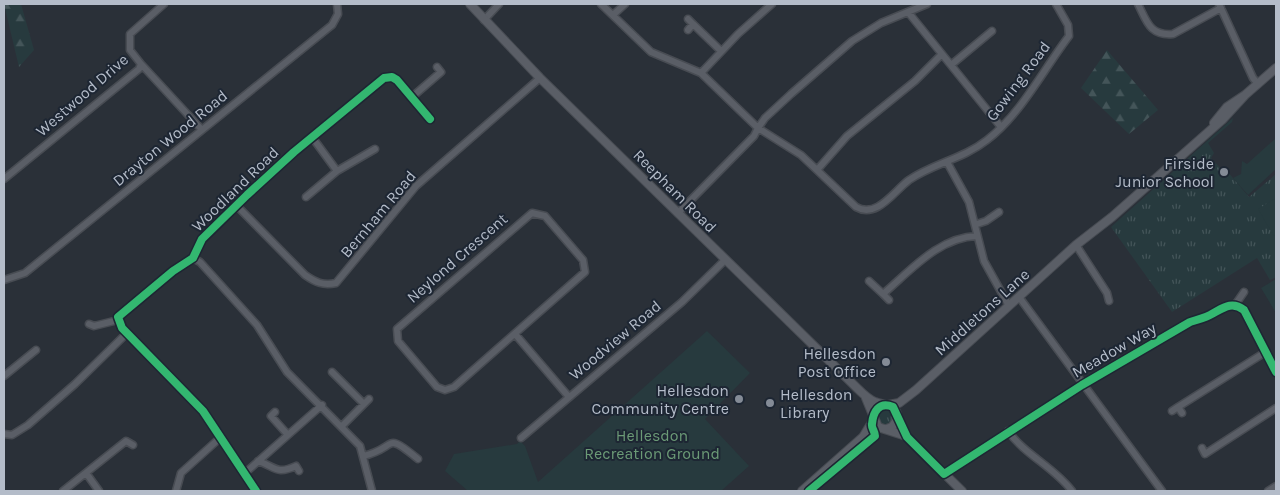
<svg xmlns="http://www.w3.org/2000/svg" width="1280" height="495" font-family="Karla,sans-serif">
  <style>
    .grass { fill: url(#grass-tufts) }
    .forest { fill: url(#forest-firs) }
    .park { fill: #273a3e }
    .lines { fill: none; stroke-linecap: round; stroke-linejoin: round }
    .minor-casing { stroke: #484c53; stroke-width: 9 }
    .tertiary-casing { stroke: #484c53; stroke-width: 10 }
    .minor { stroke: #5a5e66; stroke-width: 6 }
    .tertiary { stroke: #5a5e66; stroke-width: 8 }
    .cycleway-casing { stroke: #1d2633; stroke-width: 11 }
    .cycleway { stroke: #33b770; stroke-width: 8 }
    .poi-dot { fill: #848b96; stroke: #1d2633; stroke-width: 2 }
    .labels { text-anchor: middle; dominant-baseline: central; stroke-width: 4; stroke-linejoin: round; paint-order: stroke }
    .street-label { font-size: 16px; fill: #b4bcc9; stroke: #1d2633 }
    .poi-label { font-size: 16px; fill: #b4bcc9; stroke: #1d2633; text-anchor: end }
    .park-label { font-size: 16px; fill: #6b9a76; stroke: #1d2633 }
  </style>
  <defs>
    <pattern id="grass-tufts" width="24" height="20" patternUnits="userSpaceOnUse" patternTransform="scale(1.25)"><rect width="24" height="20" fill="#273a3e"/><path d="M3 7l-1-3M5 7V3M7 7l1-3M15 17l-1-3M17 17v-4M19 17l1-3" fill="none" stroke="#445559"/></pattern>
    <pattern id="forest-firs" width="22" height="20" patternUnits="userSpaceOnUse" patternTransform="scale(1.25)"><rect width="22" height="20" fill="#273a3e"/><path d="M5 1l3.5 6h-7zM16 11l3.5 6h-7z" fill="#445559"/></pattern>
  </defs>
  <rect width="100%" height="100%" fill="#2a3038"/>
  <!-- grass -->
  <path class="grass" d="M 1233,118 L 1232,122 L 1208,143 L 1214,153 L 1211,158 L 1225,173 L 1227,171 L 1249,197 L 1276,174 L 1276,277 L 1270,280 L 1257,258 L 1172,312 L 1111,227 Z
    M876 416a9 9 0 1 1 18 0a9 9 0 1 1-18 0Z"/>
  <!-- forest -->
  <path class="forest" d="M 4,4 L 21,4 L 34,50 L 19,67 Z
    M 1107,50 L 1158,110 L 1129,134 L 1081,88 Z"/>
  <!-- park -->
  <path class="park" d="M 1276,138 L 1276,169 L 1248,195 L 1233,178 L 1241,174 L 1242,161 L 1247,164 Z
    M 1276,198 L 1276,235 L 1274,236 L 1258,209 Z
    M 1276,279 L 1276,313 L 1261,288 Z
    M 707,331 L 750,373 L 705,419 L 749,466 L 721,491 L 468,491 L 445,471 L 454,454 L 517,444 L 520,441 L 525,446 L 538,482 Z"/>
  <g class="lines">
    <defs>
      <path id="minor" d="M 601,4 L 651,52 L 701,73 L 758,128 L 765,118 L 791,94 L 852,41 L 881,23 L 927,4
        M 1138,4 C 1147,22 1150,36 1173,34 L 1221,8
        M 1219,4 L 1253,78 L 1258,84
        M 908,12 L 1001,127
        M 613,15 L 625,4
        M 688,19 L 693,24
        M 484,20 L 499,4
        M 688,30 L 693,24 L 721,51
        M 141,64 L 202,130
        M 951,65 L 992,31
        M 701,73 L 738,34 L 772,4
        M 412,97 L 441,72 L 437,67
        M 947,162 L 969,202 L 984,261 L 1009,306
        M 817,170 L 847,136 L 915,81 L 942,54
        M 337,171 L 375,149
        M 4,179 L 139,69 L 141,64 L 130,50 L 130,34 L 164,4
        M 306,197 L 337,171 L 312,137
        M 237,206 L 305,275 C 315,282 323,286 336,283 L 416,186 L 540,78
        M 532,213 L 545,216 L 583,260 L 585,272 L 454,387 L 445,390 L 437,387 L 398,341 L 397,329 Z
        M 678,213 L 754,136 L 758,128 L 801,155 L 856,207 C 877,219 894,191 909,180 C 934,163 963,159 987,140 C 1021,114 1043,70 1069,36 L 1068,25 L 1056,4
        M 977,224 L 986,221 L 999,212
        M 1076,245 L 1107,293 L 1109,301
        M 193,258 L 200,262 L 257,325 L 287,372 L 360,446 L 372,491
        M 4,280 L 25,273 L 332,25 L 338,14 L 337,4
        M 869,281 L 883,294
        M 1019,297 L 1162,491
        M 889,300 L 883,294 C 910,271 939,237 977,236
        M 1235,305 L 1244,292
        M 89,324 L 94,326 L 118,320
        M 515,334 L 569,397
        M 332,372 L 364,404
        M 4,376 L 36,350
        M 1172,411 L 1178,407
        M 275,412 L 271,416 L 288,435
        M 1182,413 L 1178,407 L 1264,353
        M 342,426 L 369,399
        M 1008,431 C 1025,455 1054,467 1072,491
        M 4,434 L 12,435 L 28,425 L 75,384 L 127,333
        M 521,438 L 682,302 L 725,260
        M 1202,448 L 1205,454 L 1276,408
        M 363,456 C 398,448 383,430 418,459
        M 258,461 C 276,467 276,475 296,466 L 299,471
        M 86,473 L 99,491
        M 245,473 L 322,405
        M 944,474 L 1082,385 L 1190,322 C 1197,320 1204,318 1210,315 C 1222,309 1231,300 1244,310 L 1276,372
        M 63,491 L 126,441 L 133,445
        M 176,491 L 181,473 L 221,437
        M 256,491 L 203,411 L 122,328 L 118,317 L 173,271 L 193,258 L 202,239 L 247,195 L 294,152 L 384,78 L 392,77 L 397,80 L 430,119
        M 1268,491 L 1276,486"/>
      <path id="tertiary" d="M 470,4 L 540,78 L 858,389 C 863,394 868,399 875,402 C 885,406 899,404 897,420 L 892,427 L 887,429
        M 1214,123 L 1227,107 L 1245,95 L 1276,68
        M 866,398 L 878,427 L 906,436
        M 888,405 L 899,403 L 916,390 L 1076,245 L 1112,217 L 1222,120 L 1245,95
        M 897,420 L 907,437 L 962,491
        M 802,491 L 863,437 L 874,419"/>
    </defs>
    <!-- minor casing -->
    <use href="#minor" class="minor-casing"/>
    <!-- tertiary casing -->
    <use href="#tertiary" class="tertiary-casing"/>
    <!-- minor -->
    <use href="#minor" class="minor"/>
    <!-- tertiary -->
    <use href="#tertiary" class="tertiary"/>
    <defs>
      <path id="cycleway" d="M 256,491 L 203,411 L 122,328 L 118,317 L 173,271 L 193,258 L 202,239 L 247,195 L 294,152 L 384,78 L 392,77 L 397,80 L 430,119
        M 809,491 L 875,436 C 875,431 871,428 872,424 C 873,412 879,401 893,407 L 907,437 L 944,474 L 1082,385 L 1190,322 C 1197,320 1204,318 1210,315 C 1222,309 1231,300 1244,310 L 1276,372"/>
    </defs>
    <!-- cycleway casing -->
    <use href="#cycleway" class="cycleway-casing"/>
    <!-- cycleway -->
    <use href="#cycleway" class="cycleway"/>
  </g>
  <!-- markers -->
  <g class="poi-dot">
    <circle cx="1224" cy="172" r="5"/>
    <circle cx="886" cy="362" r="5"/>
    <circle cx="739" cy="399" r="5"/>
    <circle cx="770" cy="403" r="5"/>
  </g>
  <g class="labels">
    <!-- street labels -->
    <g class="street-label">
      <text transform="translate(1018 81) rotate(-53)">Gowing Road</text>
      <text transform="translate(82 95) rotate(-41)">Westwood Drive</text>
      <text transform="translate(170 138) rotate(-39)">Drayton Wood Road</text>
      <text transform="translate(235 189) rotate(-44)">Woodland Road</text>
      <text transform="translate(675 191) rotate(45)">Reepham Road</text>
      <text transform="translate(378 214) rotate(-50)">Bernham Road</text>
      <text transform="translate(457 258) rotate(-41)">Neylond Crescent</text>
      <text transform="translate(982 312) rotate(-42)">Middletons Lane</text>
      <text transform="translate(615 340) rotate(-40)">Woodview Road</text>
      <text transform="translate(1114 350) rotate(-30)">Meadow Way</text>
    </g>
    <!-- poi labels -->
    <g class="poi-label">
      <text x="1214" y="163">Firside<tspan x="1214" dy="18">Junior School</tspan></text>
      <text x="876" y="353">Hellesdon<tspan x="876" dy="18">Post Office</tspan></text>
      <text x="729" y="390">Hellesdon<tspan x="729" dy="18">Community Centre</tspan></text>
      <text x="780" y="394" text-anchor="start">Hellesdon<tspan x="780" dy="18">Library</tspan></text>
    </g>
    <!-- park labels -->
    <g class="park-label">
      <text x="652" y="435">Hellesdon<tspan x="652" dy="18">Recreation Ground</tspan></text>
    </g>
  </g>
  <!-- border -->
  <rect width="1280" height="495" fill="none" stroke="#b4bcc9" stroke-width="10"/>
</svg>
